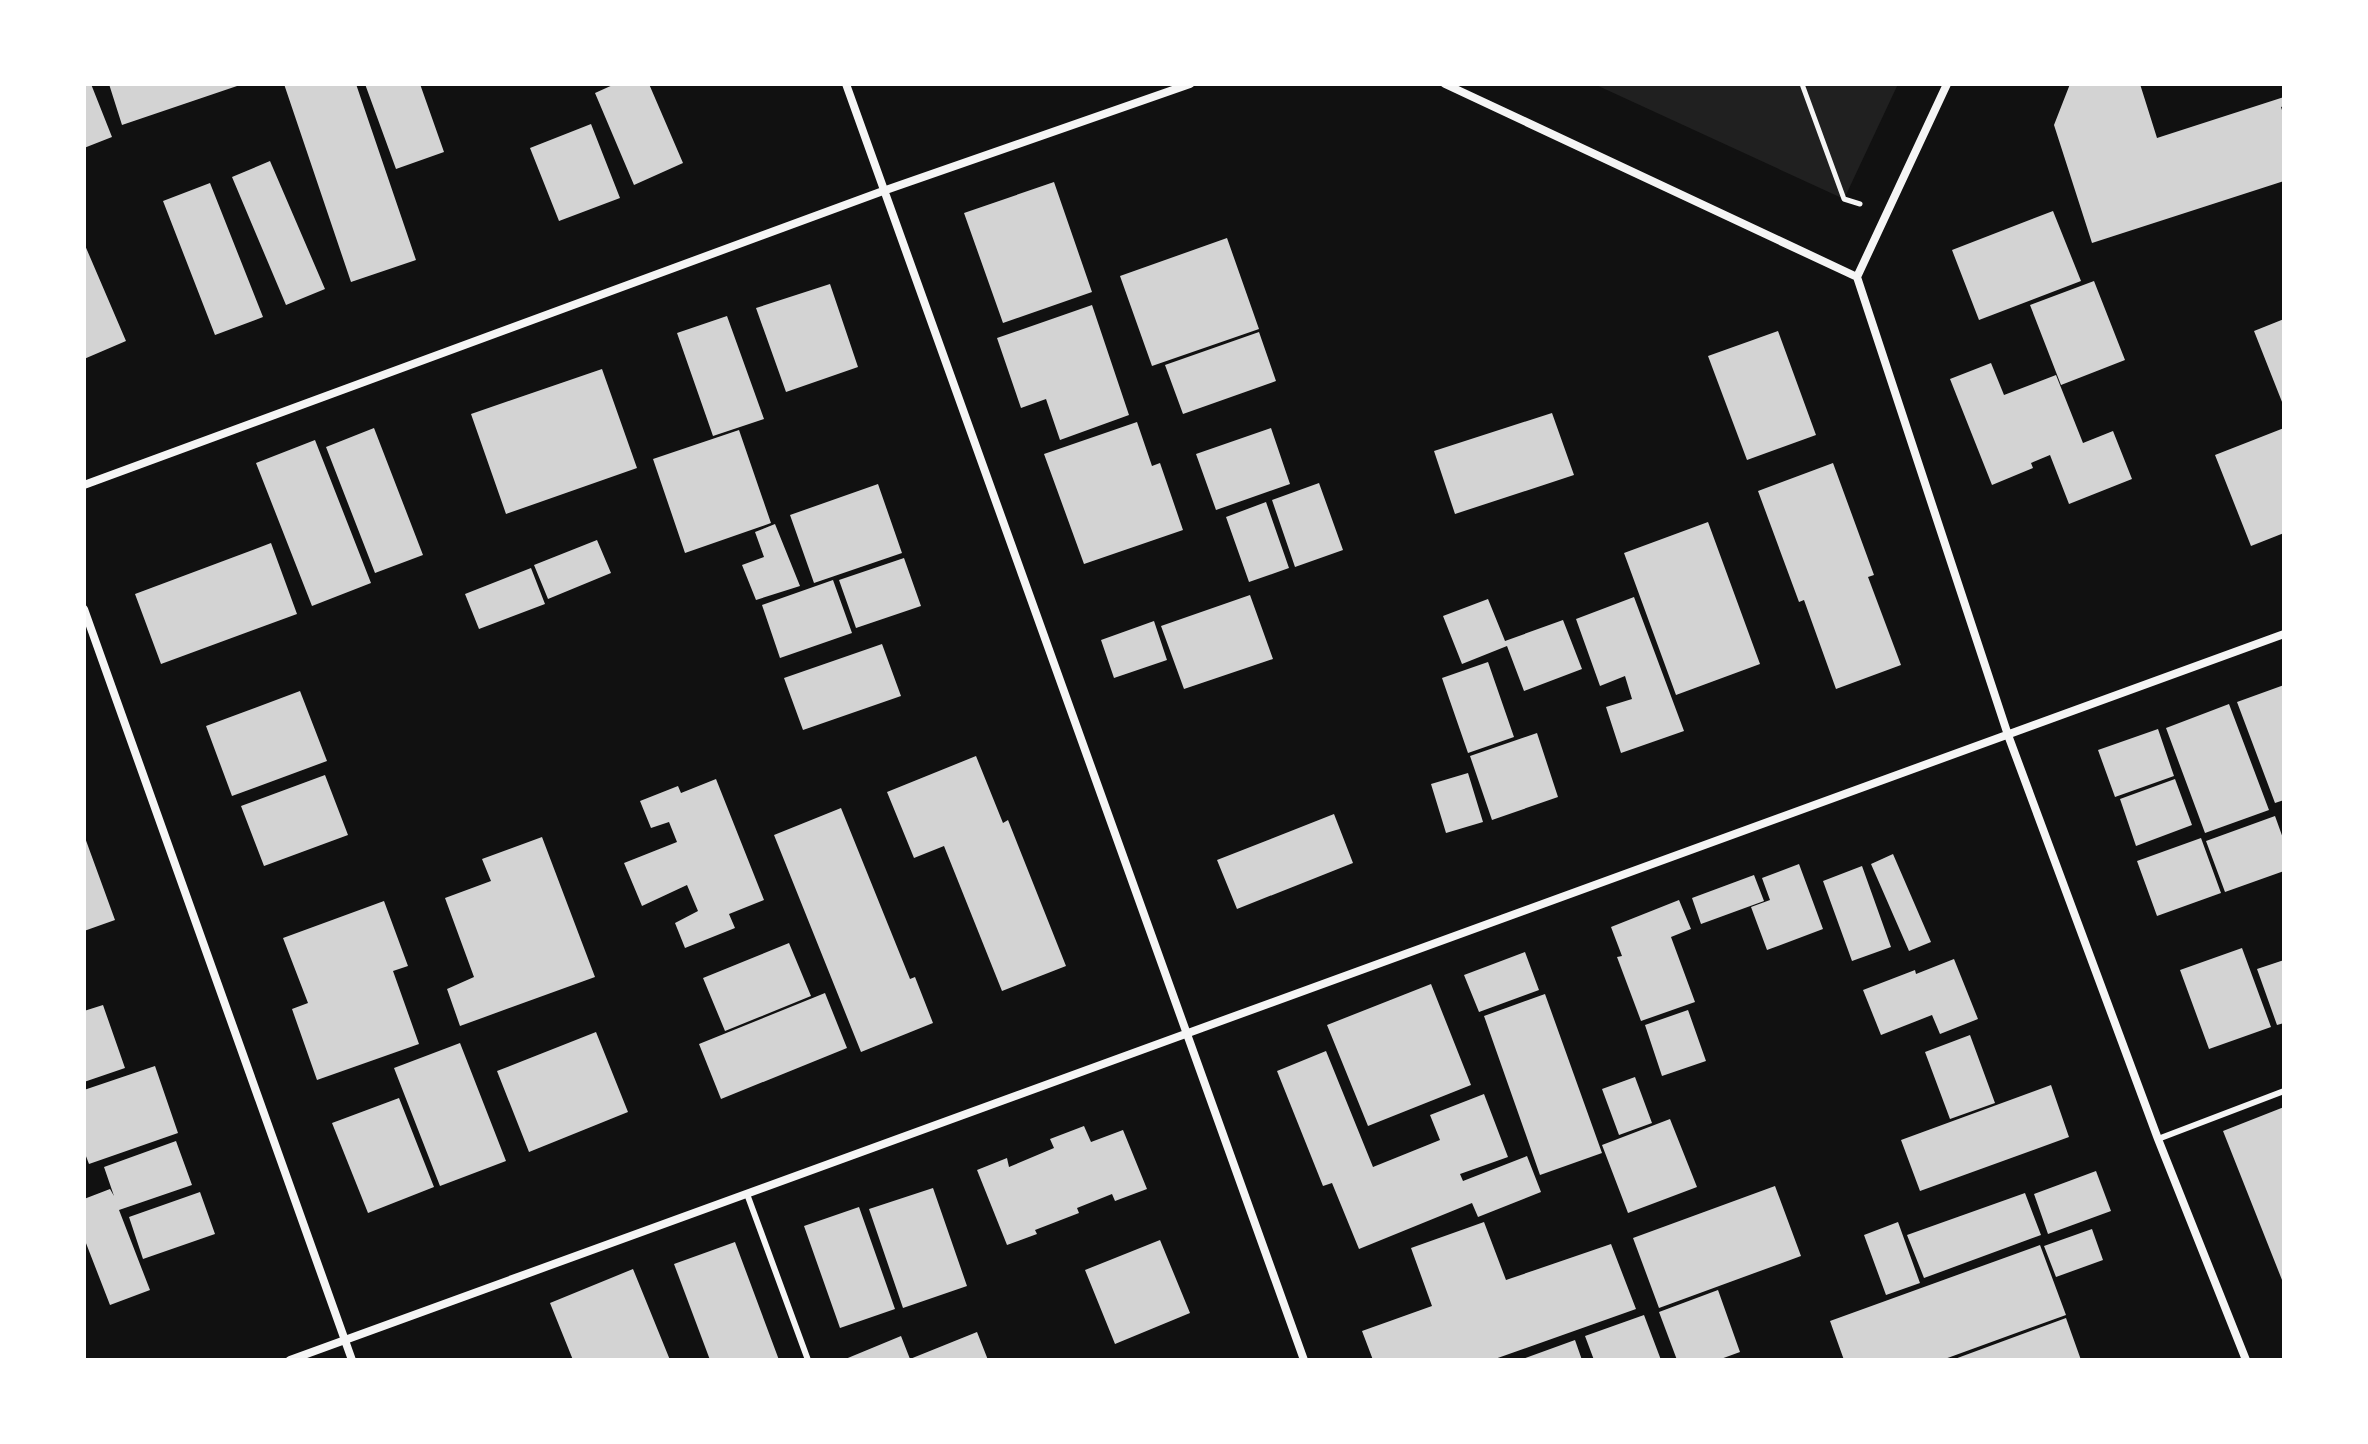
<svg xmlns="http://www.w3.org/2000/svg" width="2368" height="1444" font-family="Karla,sans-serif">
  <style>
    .green { fill: #202020 }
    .building { fill: #d3d3d3 }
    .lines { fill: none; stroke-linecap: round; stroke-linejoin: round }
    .path { stroke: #f5f5f5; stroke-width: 5 }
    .service { stroke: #f5f5f5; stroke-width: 6 }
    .minor { stroke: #f5f5f5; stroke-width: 8 }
  </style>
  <rect width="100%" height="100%" fill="#111"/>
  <!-- green -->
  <path class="green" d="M 1594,84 L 1898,84 L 1844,199 Z"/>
  <!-- building -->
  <path class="building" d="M 84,84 L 91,84 L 112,137 L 84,148 Z
    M 109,84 L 240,84 L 240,85 L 122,125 Z
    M 284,84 L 356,84 L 416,260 L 351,282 Z
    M 365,84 L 420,84 L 444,152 L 396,169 Z
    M 615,84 L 649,84 L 683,163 L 634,185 L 595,93 Z
    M 2070,84 L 2140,84 L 2157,138 L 2284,97 L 2284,106 L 2281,107 L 2284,116 L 2284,181 L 2092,243 L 2054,125 Z
    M 591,124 L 620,198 L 559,221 L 530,148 Z
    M 270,161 L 325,289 L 286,305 L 232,177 Z
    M 1054,182 L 1092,292 L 1003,323 L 964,213 Z
    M 210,183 L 263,317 L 215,335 L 163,201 Z
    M 2053,211 L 2081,281 L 1979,320 L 1952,250 Z
    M 1227,238 L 1259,329 L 1152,366 L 1120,276 Z
    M 84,243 L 126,341 L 84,359 Z
    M 2094,281 L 2125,360 L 2061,385 L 2030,305 Z
    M 830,284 L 858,367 L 786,392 L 756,308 Z
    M 1092,305 L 1129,415 L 1060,440 L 1046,399 L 1021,408 L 997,338 Z
    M 727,316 L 764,419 L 713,436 L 677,333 Z
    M 2284,319 L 2284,407 L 2254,331 Z
    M 1778,331 L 1816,435 L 1747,460 L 1708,356 Z
    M 1259,332 L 1276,381 L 1183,414 L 1165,365 Z
    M 1991,363 L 2004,395 L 2056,375 L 2083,443 L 2113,431 L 2132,479 L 2069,504 L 2050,455 L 2031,463 L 2033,468 L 1992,485 L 1950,379 Z
    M 602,369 L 637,468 L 506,514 L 471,414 Z
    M 1552,413 L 1574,475 L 1455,514 L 1434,451 Z
    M 1137,422 L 1152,466 L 1160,463 L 1183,530 L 1084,564 L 1044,454 Z
    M 374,428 L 423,555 L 375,573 L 326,447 Z
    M 1271,428 L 1290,484 L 1216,510 L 1196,454 Z
    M 2284,428 L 2284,533 L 2251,546 L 2215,455 Z
    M 739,430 L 771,523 L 685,553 L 653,459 Z
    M 315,440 L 371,583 L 312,606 L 256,463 Z
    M 1833,463 L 1874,575 L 1868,577 L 1901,665 L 1836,689 L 1804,600 L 1799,602 L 1758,491 Z
    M 1319,483 L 1343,550 L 1295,567 L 1272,500 Z
    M 878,484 L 902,553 L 814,583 L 790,515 Z
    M 1266,502 L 1289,568 L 1249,582 L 1226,517 Z
    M 1708,522 L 1760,664 L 1676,695 L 1624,553 Z
    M 775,524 L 800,586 L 756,600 L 742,565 L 764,557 L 755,532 Z
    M 597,540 L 611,573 L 548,599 L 534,565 Z
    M 271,543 L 297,614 L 161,664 L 135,594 Z
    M 904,558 L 921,606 L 856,628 L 839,580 Z
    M 531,568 L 545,604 L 479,629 L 465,594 Z
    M 833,580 L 852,633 L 780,658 L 762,605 Z
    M 1250,595 L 1273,659 L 1184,689 L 1161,626 Z
    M 1634,597 L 1684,731 L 1621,753 L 1606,707 L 1632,699 L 1625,676 L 1600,686 L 1576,619 Z
    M 1488,599 L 1505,641 L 1563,620 L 1582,669 L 1524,691 L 1507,646 L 1462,664 L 1443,616 Z
    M 1154,621 L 1167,660 L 1114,678 L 1101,640 Z
    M 882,644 L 901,696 L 803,730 L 784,678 Z
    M 1488,662 L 1514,737 L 1468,753 L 1442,678 Z
    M 2284,685 L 2284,800 L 2275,803 L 2237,702 Z
    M 300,691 L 327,761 L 232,796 L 206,726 Z
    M 2229,704 L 2269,810 L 2205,833 L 2166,728 Z
    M 2158,729 L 2174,776 L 2115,797 L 2098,750 Z
    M 1537,733 L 1558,797 L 1492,820 L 1470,756 Z
    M 976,756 L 1003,823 L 1008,820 L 1066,966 L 1002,991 L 944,846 L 914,858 L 887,792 Z
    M 1468,773 L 1483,822 L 1446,833 L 1431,784 Z
    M 325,775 L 348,835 L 264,866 L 241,806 Z
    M 716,779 L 764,900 L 729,914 L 735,928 L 685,948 L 675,923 L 698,911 L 687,885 L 642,906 L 624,863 L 677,842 L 669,822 L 651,828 L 640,801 L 678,786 L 681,793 Z
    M 2175,779 L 2192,825 L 2136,846 L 2120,799 Z
    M 841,808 L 910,979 L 915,977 L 933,1023 L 861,1052 L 774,835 Z
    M 1334,814 L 1353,863 L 1237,909 L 1217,860 Z
    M 2275,816 L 2284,841 L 2284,871 L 2225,892 L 2206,841 Z
    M 84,835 L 115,920 L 84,931 Z
    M 542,837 L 595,977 L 460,1026 L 447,989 L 474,977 L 445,898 L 491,881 L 482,859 Z
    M 2201,838 L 2221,893 L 2157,916 L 2137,861 Z
    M 1893,854 L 1931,942 L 1909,951 L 1871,864 Z
    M 1799,864 L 1823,929 L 1767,950 L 1751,907 L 1770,900 L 1762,878 Z
    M 1862,866 L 1891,947 L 1852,961 L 1823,881 Z
    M 1754,875 L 1764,901 L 1701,924 L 1692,898 Z
    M 1679,900 L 1691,929 L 1671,937 L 1695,1002 L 1641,1021 L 1617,957 L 1622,956 L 1611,927 Z
    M 384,901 L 408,966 L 393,971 L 419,1044 L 317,1080 L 292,1009 L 308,1003 L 283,938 Z
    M 789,943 L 811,996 L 725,1031 L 703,978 Z
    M 2242,948 L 2271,1027 L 2209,1049 L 2180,970 Z
    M 1525,952 L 1539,990 L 1479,1012 L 1464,975 Z
    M 1954,959 L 1978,1019 L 1940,1034 L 1932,1015 L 1881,1035 L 1863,990 L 1915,970 L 1916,974 Z
    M 2284,960 L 2284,1023 L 2277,1025 L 2257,969 Z
    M 1431,984 L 1471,1085 L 1368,1126 L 1327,1025 Z
    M 825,993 L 847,1048 L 721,1099 L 699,1044 Z
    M 1545,994 L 1602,1153 L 1540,1175 L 1484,1016 Z
    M 103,1005 L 125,1068 L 84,1082 L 84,1011 Z
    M 1688,1010 L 1706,1061 L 1662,1076 L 1645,1025 Z
    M 596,1032 L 628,1112 L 529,1152 L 497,1071 Z
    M 1970,1035 L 1995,1103 L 1950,1119 L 1925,1052 Z
    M 460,1043 L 506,1161 L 440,1186 L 394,1068 Z
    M 1326,1051 L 1373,1167 L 1440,1140 L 1430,1115 L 1484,1094 L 1508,1157 L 1460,1174 L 1463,1181 L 1527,1156 L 1541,1192 L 1478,1217 L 1472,1203 L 1359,1249 L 1332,1183 L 1323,1186 L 1277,1071 Z
    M 155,1066 L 178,1133 L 89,1164 L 84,1151 L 84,1090 Z
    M 1635,1077 L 1652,1123 L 1619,1135 L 1602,1089 Z
    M 2051,1085 L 2069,1137 L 1920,1191 L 1901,1140 Z
    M 399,1098 L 434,1187 L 368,1213 L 332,1123 Z
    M 2284,1107 L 2284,1285 L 2223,1131 Z
    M 1670,1119 L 1697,1187 L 1628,1213 L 1602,1145 Z
    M 1084,1126 L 1091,1142 L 1123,1130 L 1147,1189 L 1115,1201 L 1112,1194 L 1077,1208 L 1079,1213 L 1035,1230 L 1037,1234 L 1007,1245 L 977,1170 L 1007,1158 L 1009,1167 L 1054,1148 L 1050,1139 Z
    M 176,1141 L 192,1185 L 119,1210 L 150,1290 L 110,1305 L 84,1238 L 84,1199 L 110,1189 L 114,1196 L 104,1167 Z
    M 2096,1171 L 2111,1211 L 2048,1234 L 2034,1194 Z
    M 1775,1186 L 1801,1256 L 1659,1308 L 1633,1238 Z
    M 933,1188 L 967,1286 L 903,1308 L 869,1209 Z
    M 200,1192 L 215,1234 L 143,1259 L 129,1217 Z
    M 2025,1193 L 2041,1235 L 1924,1278 L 1907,1235 Z
    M 859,1207 L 895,1309 L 840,1328 L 804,1226 Z
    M 1484,1222 L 1506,1280 L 1611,1244 L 1636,1309 L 1492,1360 L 1373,1360 L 1362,1331 L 1432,1306 L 1411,1248 Z
    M 1898,1222 L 1920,1283 L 1886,1295 L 1864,1235 Z
    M 2092,1229 L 2103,1260 L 2056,1277 L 2044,1246 Z
    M 1160,1240 L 1190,1313 L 1115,1344 L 1085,1270 Z
    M 735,1242 L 779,1360 L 710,1360 L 674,1264 Z
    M 2040,1245 L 2066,1315 L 1942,1360 L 1844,1360 L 1830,1321 Z
    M 633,1269 L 670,1360 L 573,1360 L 550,1303 Z
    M 1718,1290 L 1740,1352 L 1718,1360 L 1677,1360 L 1659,1312 Z
    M 1644,1315 L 1661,1360 L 1594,1360 L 1585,1336 Z
    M 2066,1318 L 2081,1360 L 1952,1360 Z
    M 977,1332 L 988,1360 L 843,1360 L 901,1336 L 910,1359 Z
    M 1575,1340 L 1582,1360 L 1520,1360 Z"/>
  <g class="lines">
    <!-- path -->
    <path class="path" d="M 1802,84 L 1844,199 L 1860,204"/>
    <!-- service -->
    <path class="service" d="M 2158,1139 L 2284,1091
      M 747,1194 L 808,1360"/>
    <!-- minor -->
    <path class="minor" d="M 846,84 L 1304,1360
      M 1445,84 L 1857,277 L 1947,84
      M 1857,277 L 2008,735 L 2158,1139 L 2246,1360
      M 84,485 L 883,191 L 1190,84
      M 84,609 L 352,1360
      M 290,1360 L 2284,634"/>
  </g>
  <!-- border -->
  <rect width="2368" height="1444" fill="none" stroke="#ffffff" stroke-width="172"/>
</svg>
